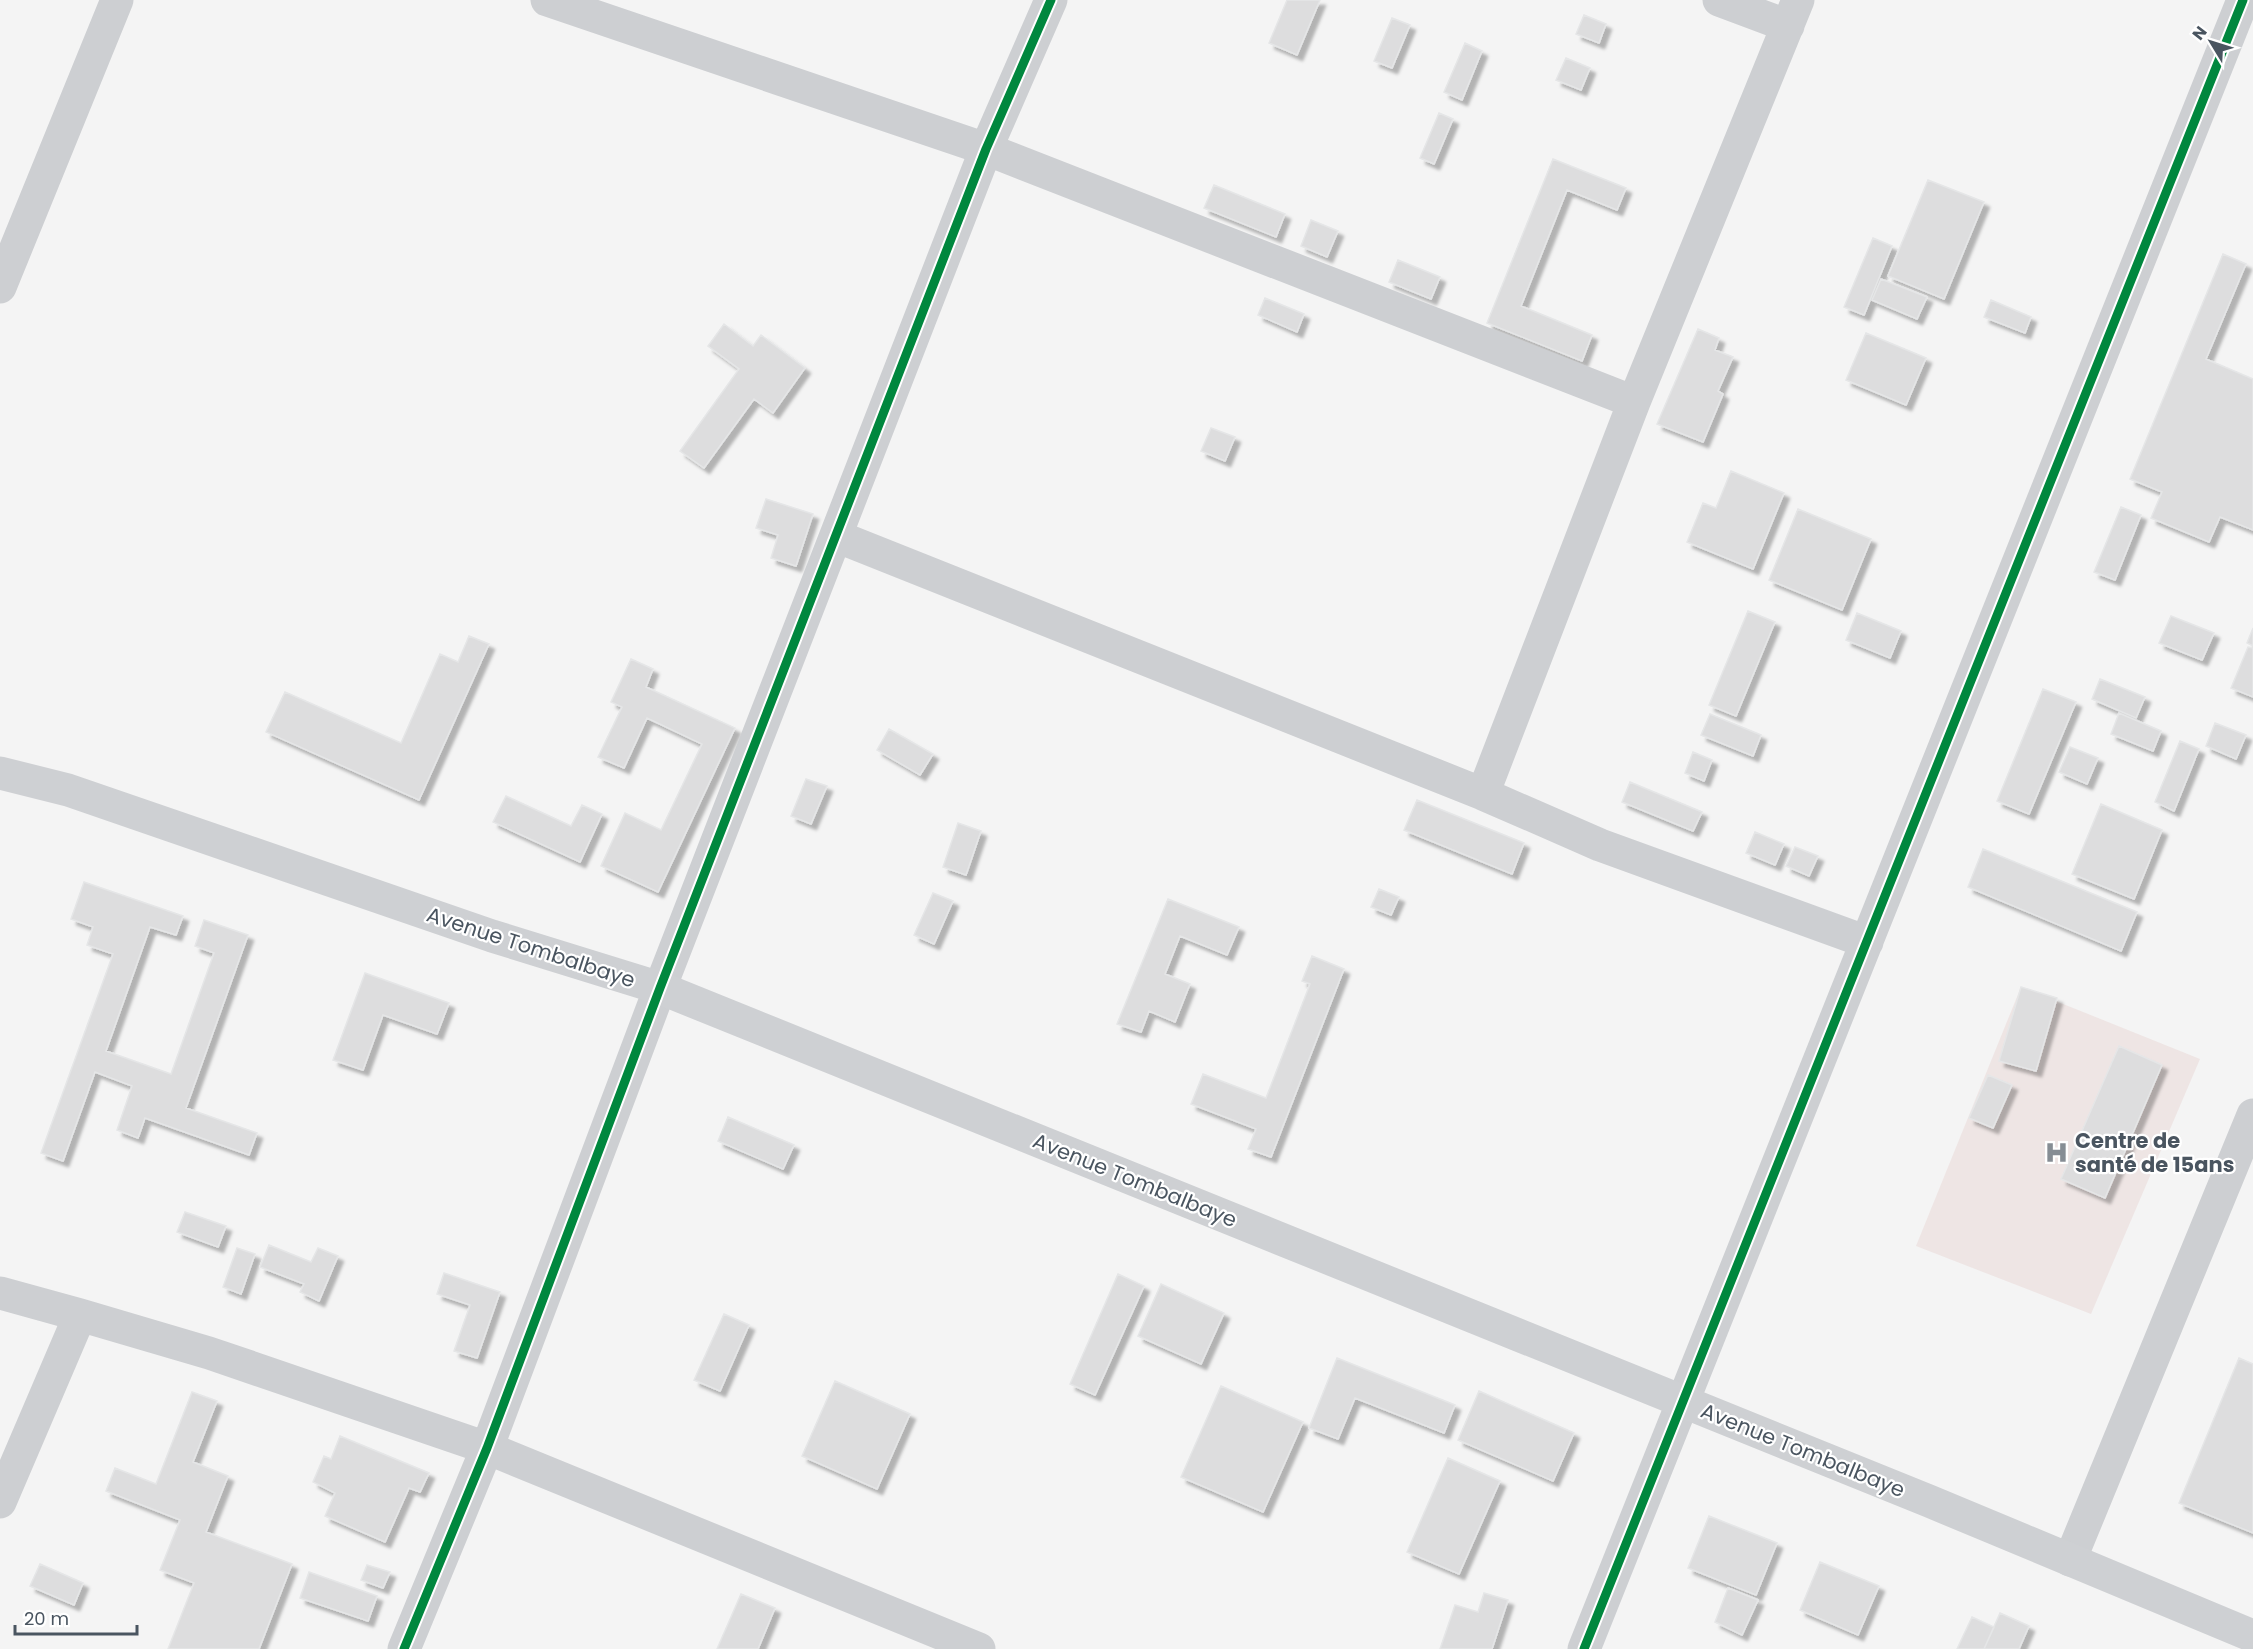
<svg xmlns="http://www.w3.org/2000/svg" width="2253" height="1649" font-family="Poppins,sans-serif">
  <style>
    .medical { fill: #eee5e4 }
    .building { fill: #ddddde; stroke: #e5e6e7; stroke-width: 1.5; filter: url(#shadow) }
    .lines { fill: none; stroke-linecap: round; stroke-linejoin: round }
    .street { stroke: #cdcfd2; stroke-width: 33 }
    .secondary { stroke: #ced0d3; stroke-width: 33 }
    .cycleway-casing { stroke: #fff; stroke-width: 13 }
    .cycleway { stroke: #00873e; stroke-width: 9 }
    .labels { text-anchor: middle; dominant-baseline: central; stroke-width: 4.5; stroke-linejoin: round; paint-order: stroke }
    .street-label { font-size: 21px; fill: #4a5560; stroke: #fff }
    .poi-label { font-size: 21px; font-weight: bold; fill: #4a5560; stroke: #fff; text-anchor: start }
  </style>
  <defs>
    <filter id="shadow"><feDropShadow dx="5.5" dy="5.5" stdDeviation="1.5" flood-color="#0004"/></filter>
  </defs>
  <rect width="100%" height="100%" fill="#f4f4f4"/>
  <!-- medical -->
  <path class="medical" d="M 2021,987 L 2200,1059 L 2091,1314 L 1916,1246 Z"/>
  <!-- building -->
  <path class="building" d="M 1287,0 L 1320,0 L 1297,55 L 1269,43 Z
    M 1584,15 L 1606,24 L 1599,43 L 1576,34 Z
    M 1392,18 L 1410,25 L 1392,68 L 1374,61 Z
    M 1465,43 L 1482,51 L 1462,100 L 1444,92 Z
    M 1566,58 L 1590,68 L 1581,90 L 1556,80 Z
    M 1439,113 L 1453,119 L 1434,164 L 1420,158 Z
    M 1553,159 L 1626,188 L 1617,210 L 1567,190 L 1521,306 L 1592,335 L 1582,361 L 1487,323 Z
    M 1928,180 L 1984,202 L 1944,299 L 1888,276 Z
    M 1214,185 L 1285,214 L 1276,237 L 1204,208 Z
    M 1311,220 L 1338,231 L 1327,257 L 1301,246 Z
    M 1873,238 L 1892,246 L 1864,315 L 1844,307 Z
    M 2223,254 L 2246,264 L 2206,359 L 2253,379 L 2253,530 L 2220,517 L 2209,542 L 2151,518 L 2162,492 L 2130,479 Z
    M 1398,260 L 1440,277 L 1431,299 L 1389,282 Z
    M 1881,279 L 1927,297 L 1917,319 L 1872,300 Z
    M 1265,298 L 1304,314 L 1297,332 L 1258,315 Z
    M 1991,300 L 2031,317 L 2025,333 L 1984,317 Z
    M 724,324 L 753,346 L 761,335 L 805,368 L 773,413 L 754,399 L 704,468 L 680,451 L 739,369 L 708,346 Z
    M 1698,329 L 1719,338 L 1715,350 L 1733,357 L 1718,391 L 1723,394 L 1703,442 L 1657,424 Z
    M 1866,333 L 1926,358 L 1906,405 L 1846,380 Z
    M 1211,428 L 1235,437 L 1225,461 L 1201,451 Z
    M 1731,471 L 1784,493 L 1753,569 L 1687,542 L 1703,503 L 1716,508 Z
    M 766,499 L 813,514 L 796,566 L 771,558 L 778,535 L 756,528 Z
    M 2121,507 L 2141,515 L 2115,580 L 2094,572 Z
    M 1798,509 L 1871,539 L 1842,610 L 1769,580 Z
    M 1748,611 L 1775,622 L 1736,716 L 1709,705 Z
    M 1857,613 L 1901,631 L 1890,658 L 1846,640 Z
    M 2171,616 L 2214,633 L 2202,660 L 2159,643 Z
    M 2253,628 L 2253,646 L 2247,643 Z
    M 469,636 L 489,644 L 419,800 L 266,732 L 285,692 L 401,743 L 440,654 L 458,662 Z
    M 2248,647 L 2253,648 L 2253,697 L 2231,688 Z
    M 631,659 L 653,669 L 646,687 L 735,728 L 658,892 L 601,866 L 625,813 L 661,830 L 702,744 L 647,718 L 624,768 L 598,757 L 622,707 L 611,702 Z
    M 2100,679 L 2145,697 L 2136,718 L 2092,699 Z
    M 2043,689 L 2076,702 L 2029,814 L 1997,801 Z
    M 2119,713 L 2161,731 L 2153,751 L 2111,734 Z
    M 1710,714 L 1761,735 L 1753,756 L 1701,735 Z
    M 2215,723 L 2246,735 L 2236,759 L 2206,746 Z
    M 889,729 L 933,754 L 920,775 L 877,750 Z
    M 2180,741 L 2199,749 L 2174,811 L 2155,802 Z
    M 2070,747 L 2098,758 L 2087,784 L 2059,772 Z
    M 1693,752 L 1712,760 L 1704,781 L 1685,773 Z
    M 806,779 L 827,786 L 811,824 L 791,816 Z
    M 1630,782 L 1702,812 L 1693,831 L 1622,802 Z
    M 506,796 L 571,826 L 582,805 L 602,814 L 580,862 L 493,822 Z
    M 1417,800 L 1524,843 L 1512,874 L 1404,830 Z
    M 2101,804 L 2162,830 L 2134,899 L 2072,874 Z
    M 958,823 L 981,831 L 966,875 L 943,867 Z
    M 1755,832 L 1784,844 L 1775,865 L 1746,853 Z
    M 1795,847 L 1818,856 L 1809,876 L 1786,866 Z
    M 1983,849 L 2137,912 L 2121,951 L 1968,887 Z
    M 84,882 L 183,916 L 176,935 L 150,927 L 106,1051 L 171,1074 L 214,953 L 195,946 L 204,920 L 248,935 L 186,1108 L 257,1133 L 249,1155 L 145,1118 L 138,1138 L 117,1130 L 132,1086 L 95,1072 L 63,1161 L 41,1153 L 113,954 L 87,945 L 93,927 L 71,919 Z
    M 1379,889 L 1399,897 L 1391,915 L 1371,907 Z
    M 933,893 L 953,901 L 934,944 L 914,935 Z
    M 1168,899 L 1239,927 L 1227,955 L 1180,936 L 1165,974 L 1190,984 L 1175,1022 L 1149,1011 L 1141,1032 L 1117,1024 Z
    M 1312,956 L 1344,969 L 1271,1157 L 1248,1149 L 1256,1129 L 1191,1104 L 1203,1074 L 1266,1098 L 1310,984 L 1302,981 Z
    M 365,973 L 449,1003 L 437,1034 L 383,1015 L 363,1070 L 333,1060 Z
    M 2021,987 L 2057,998 L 2036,1071 L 1999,1061 Z
    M 2119,1046 L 2162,1065 L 2105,1198 L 2061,1179 Z
    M 1988,1075 L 2012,1085 L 1993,1128 L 1969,1118 Z
    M 728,1117 L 794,1145 L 783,1169 L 718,1141 Z
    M 185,1212 L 226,1226 L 218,1247 L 177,1232 Z
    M 269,1245 L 311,1262 L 318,1248 L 338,1256 L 319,1301 L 300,1292 L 304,1284 L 260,1267 Z
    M 237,1248 L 255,1254 L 241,1294 L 223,1287 Z
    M 444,1273 L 500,1292 L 477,1358 L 454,1351 L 470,1305 L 437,1294 Z
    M 1118,1274 L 1144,1286 L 1095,1395 L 1070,1384 Z
    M 1161,1284 L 1224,1313 L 1201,1364 L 1138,1336 Z
    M 724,1314 L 749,1325 L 720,1391 L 694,1380 Z
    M 1337,1358 L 1455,1405 L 1444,1433 L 1355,1398 L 1338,1439 L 1309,1428 Z
    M 2239,1358 L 2253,1364 L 2253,1533 L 2179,1503 Z
    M 835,1381 L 910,1414 L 877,1489 L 802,1456 Z
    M 1221,1386 L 1303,1422 L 1263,1512 L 1181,1477 Z
    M 1479,1391 L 1574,1433 L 1553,1481 L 1458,1440 Z
    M 192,1392 L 217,1401 L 193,1462 L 228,1476 L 206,1532 L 292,1564 L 259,1649 L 168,1649 L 194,1583 L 160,1570 L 180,1520 L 106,1491 L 115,1468 L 156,1484 Z
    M 340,1436 L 429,1473 L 420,1492 L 409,1488 L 385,1542 L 325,1516 L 335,1493 L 313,1482 L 324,1456 L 331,1459 Z
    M 1448,1458 L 1500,1481 L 1459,1574 L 1407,1552 Z
    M 1709,1516 L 1777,1543 L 1756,1595 L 1688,1568 Z
    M 1820,1562 L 1879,1586 L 1858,1635 L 1800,1610 Z
    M 40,1564 L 83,1583 L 74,1605 L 30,1586 Z
    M 367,1565 L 390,1572 L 383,1588 L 361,1580 Z
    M 309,1572 L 377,1596 L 368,1621 L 300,1598 Z
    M 1728,1588 L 1758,1600 L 1742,1635 L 1715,1622 Z
    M 1484,1593 L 1508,1600 L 1492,1649 L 1440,1649 L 1455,1605 L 1478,1612 Z
    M 741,1594 L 775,1608 L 758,1649 L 717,1649 Z
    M 2000,1613 L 2029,1626 L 2019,1649 L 1984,1649 Z
    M 1972,1617 L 1994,1627 L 1984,1649 L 1957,1649 Z"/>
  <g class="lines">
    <!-- street -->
    <path class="street" d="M 547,0 L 986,149 L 1634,402
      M 1719,0 L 1788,26
      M 0,287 L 117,0
      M 836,536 L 1483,794 L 1600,845 L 1867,942
      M 1483,794 L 1634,402 L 1798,0
      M 0,1293 L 80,1315 L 209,1353 L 487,1448 L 979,1649
      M 0,1502 L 80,1315
      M 2070,1560 L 2253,1115
      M 404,1649 L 487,1448 L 660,988 L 986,149 L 1051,0
      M 1584,1649 L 2243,0"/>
    <!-- secondary -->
    <path class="secondary" d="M 0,773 L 68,790 L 492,936 L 660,988 L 1929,1501 L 2253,1636"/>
    <defs>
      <path id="cycleway" d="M 404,1649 L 487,1448 L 660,988 L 986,149 L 1051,0
        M 1584,1649 L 2243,0"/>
    </defs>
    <!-- cycleway casing -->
    <use href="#cycleway" class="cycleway-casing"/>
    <!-- cycleway -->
    <use href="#cycleway" class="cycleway"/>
  </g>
  <!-- icons -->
  <defs>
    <symbol id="hospital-bare" viewBox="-9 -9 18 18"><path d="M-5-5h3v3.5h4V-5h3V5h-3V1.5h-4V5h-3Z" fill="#868d94" stroke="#fff" stroke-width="2.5" paint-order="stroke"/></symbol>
  </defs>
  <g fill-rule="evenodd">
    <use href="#hospital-bare" x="2040" y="1136" width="33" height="33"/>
  </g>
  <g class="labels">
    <!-- street labels -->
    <g class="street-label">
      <text transform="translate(531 947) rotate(18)">Avenue Tombalbaye</text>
      <text transform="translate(1135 1180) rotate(22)">Avenue Tombalbaye</text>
      <text transform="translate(1803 1450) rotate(22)">Avenue Tombalbaye</text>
    </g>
    <!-- poi labels -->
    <g class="poi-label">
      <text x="2075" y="1140">Centre de<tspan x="2075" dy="24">santé de 15ans</tspan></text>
    </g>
  </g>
  <!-- north arrow -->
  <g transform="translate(2211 42) rotate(308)" stroke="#ffffff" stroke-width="4.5" paint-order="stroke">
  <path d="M0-4.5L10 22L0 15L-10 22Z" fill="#4a5560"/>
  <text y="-9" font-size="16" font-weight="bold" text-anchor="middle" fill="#4a5560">N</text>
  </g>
  <!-- scale -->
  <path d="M15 1625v9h122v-9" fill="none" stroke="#4a5560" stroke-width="3"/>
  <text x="24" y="1625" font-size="18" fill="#4a5560" stroke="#ffffff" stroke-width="4.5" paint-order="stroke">20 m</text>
</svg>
